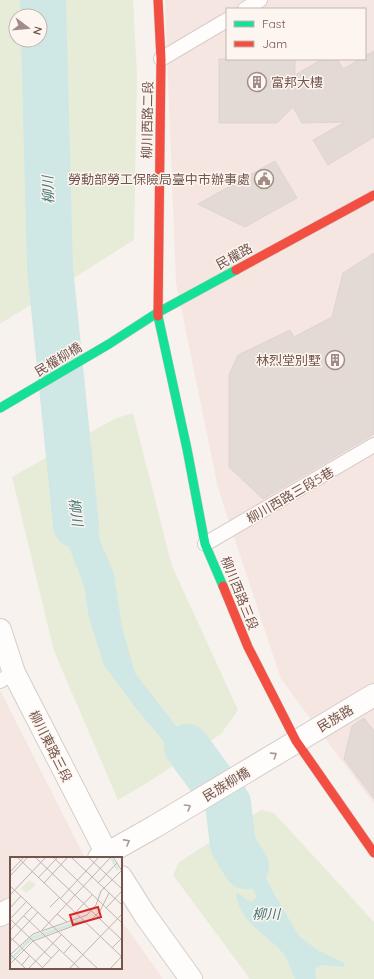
<svg xmlns="http://www.w3.org/2000/svg" width="374" height="979" font-family="Quicksand,'Noto Sans TC',sans-serif">
  <style>
    .commercial { fill: #f6e6e1; fill-rule: evenodd }
    .green { fill: #e7ecd9; fill-rule: evenodd }
    .water { fill: #cfe8e5 }
    .pier { fill: #f7f2ed }
    .lines { fill: none; stroke-linecap: round; stroke-linejoin: round }
    .river { stroke: #cfe8e5; stroke-width: 46 }
    .building { fill: #e3dad5; stroke: #dfd4cf }
    .lane-casing { stroke: #d6cdca; stroke-width: 16 }
    .street-casing { stroke: #d6cdca; stroke-width: 24 }
    .fast-casing { stroke: #d6cdc9; stroke-width: 10 }
    .jam-casing { stroke: #d6cdc9; stroke-width: 10 }
    .lane { stroke: #fefdfc; stroke-width: 14 }
    .street { stroke: #fefdfc; stroke-width: 22 }
    .fast { stroke: #16e098; stroke-width: 9 }
    .jam { stroke: #f24e42; stroke-width: 9 }
    .oneway { stroke: #ab9894 }
    .labels { text-anchor: middle; dominant-baseline: central; stroke-width: 3; stroke-linejoin: round; paint-order: stroke }
    .poi-label { font-size: 13px; fill: #73554e; stroke: #fdf5ef; text-anchor: end }
    .street-label { font-size: 13px; fill: #73554e; stroke: #fdf5ef }
    .water-label { font-size: 14px; font-style: italic; fill: #437676; stroke: #fdf5ef }
    .inset-river { fill: none; stroke: #cfe8e5; stroke-width: 2 }
    .inset-road { fill: none; stroke: #c2b3ad; stroke-width: 1 }
    .view { fill: #d62828; fill-opacity: 0.15; stroke: #d62828; stroke-width: 2 }
    .inset-edge { fill: none; stroke: #73554e; stroke-width: 2 }
  </style>
  <rect width="100%" height="100%" fill="#f7f2ed"/>
  <!-- commercial -->
  <path class="commercial" d="M 165,0 L 374,0 L 374,804 L 281,679 L 218,488 L 176,283 ZM 227,9 L 365,9 L 365,59 L 227,59 Z
    M 0,690 L 85,858 L 11,858 L 11,968 L 121,968 L 121,920 L 163,979 L 0,979 Z"/>
  <!-- green -->
  <path class="green" d="M 0,0 L 133,0 L 137,75 L 134,240 L 0,324 ZM 16,16 L 40,16 L 40,40 L 16,40 Z
    M 133,413 L 172,566 L 238,710 L 221,734 L 147,783 L 118,800 L 54,651 L 12,477 L 114,419 Z
    M 261,810 L 274,813 L 374,922 L 374,979 L 250,979 L 173,875 L 179,862 Z"/>
  <!-- water -->
  <path class="water" d="M 92,446 L 87,472 L 100,541 L 114,573 L 122,627 L 135,673 L 198,754 L 244,835 L 276,897 L 299,936 L 319,951 L 344,963 L 344,967 L 322,965 L 315,969 L 316,979 L 295,979 C 291,970 287,957 281,951 C 263,931 239,923 236,892 L 251,902 L 257,897 L 176,756 L 134,706 L 104,665 L 89,618 L 84,586 L 70,550 L 58,501 L 53,475 Z"/>
  <!-- pier -->
  <path class="pier" d="M 200,754 L 238,821 L 217,833 L 179,766 Z"/>
  <g class="lines">
    <!-- river -->
    <path class="river" d="M 43,0 L 50,268 L 76,525
      M 187,747 L 228,803 L 233,845 L 246,866"/>
  </g>
  <!-- building -->
  <path class="building" d="M 374,51 L 374,137 L 328,165 L 313,140 L 345,122 L 302,123 L 293,107 L 277,123 L 219,123 L 219,59 L 295,59 L 295,75 L 322,59 L 337,59 L 343,69 L 360,59 L 365,59 L 365,56 Z
    M 275,161 L 297,198 L 245,227 L 198,204 Z
    M 374,253 L 374,434 L 263,499 L 229,467 L 229,375 L 238,355 L 290,330 L 294,337 L 332,317 L 343,273 Z
    M 364,718 L 374,731 L 374,799 L 344,759 L 352,726 Z"/>
  <g class="lines">
    <defs>
      <path id="lane" d="M 245,9 L 260,0
        M 161,59 L 227,20
        M 205,544 L 374,445
        M 0,681 L 14,673"/>
      <path id="street" d="M 0,630 L 14,673 L 109,858
        M 99,858 L 154,827 L 374,695
        M 121,877 L 145,915 L 191,979
        M 0,915 L 11,909"/>
      <path id="fast" d="M 158,316 L 187,449 L 205,544 L 223,586
        M 0,408 L 109,344 L 157,313 L 236,270"/>
      <path id="jam" d="M 236,270 L 374,195
        M 158,316 L 161,59 L 158,0
        M 223,586 L 248,647 L 296,741 L 374,853"/>
    </defs>
    <!-- lane casing -->
    <use href="#lane" class="lane-casing"/>
    <!-- street casing -->
    <use href="#street" class="street-casing"/>
    <!-- fast casing -->
    <use href="#fast" class="fast-casing"/>
    <!-- jam casing -->
    <use href="#jam" class="jam-casing"/>
    <!-- lane -->
    <use href="#lane" class="lane"/>
    <!-- street -->
    <use href="#street" class="street"/>
    <!-- fast -->
    <use href="#fast" class="fast"/>
    <!-- jam -->
    <use href="#jam" class="jam"/>
  </g>
  <!-- one-way arrows -->
  <defs><path id="oneway-chevron" d="M-2-3.5L2.5 0L-2 3.5" fill="none" stroke-width="1.6" stroke-linecap="round" stroke-linejoin="round"/></defs>
  <g class="oneway">
    <use href="#oneway-chevron" transform="translate(274 755) rotate(-33)"/>
    <use href="#oneway-chevron" transform="translate(188 807) rotate(-31)"/>
    <use href="#oneway-chevron" transform="translate(127 842) rotate(-29)"/>
  </g>
  <!-- icons -->
  <defs>
    <symbol id="building-ring" viewBox="-11 -11 22 22"><circle r="9.5" fill="#fdf5ef" stroke="#a18c86" stroke-width="1.5"/><path d="M-4-6H4V6H1V3H-1V6H-4ZM-2.5-4.3h1.7v1.8h-1.7ZM.8-4.3h1.7v1.8H.8ZM-2.5-1h1.7V.8h-1.7ZM.8-1h1.7V.8H.8Z" fill="#a18c86"/></symbol>
    <symbol id="civic-ring" viewBox="-11 -11 22 22"><circle r="9.5" fill="#fdf5ef" stroke="#a18c86" stroke-width="1.5"/><path d="M-.6-6.5H3V-4.5H.6V-3L4-1V1h2V6H-6V1h2V-1L-.6-3ZM-1.2 2.5V6h2.4V2.5Z" fill="#a18c86"/></symbol>
  </defs>
  <g fill-rule="evenodd">
    <use href="#building-ring" x="246" y="71" width="22" height="22"/>
    <use href="#civic-ring" x="253" y="168" width="22" height="22"/>
    <use href="#building-ring" x="324" y="349" width="22" height="22"/>
  </g>
  <g class="labels">
    <!-- poi labels -->
    <g class="poi-label">
      <text x="271" y="82" text-anchor="start">富邦大樓</text>
      <text x="250" y="179">勞動部勞工保險局臺中市辦事處</text>
      <text x="321" y="360">林烈堂別墅</text>
    </g>
    <!-- street labels -->
    <g class="street-label">
      <text transform="translate(147 120) rotate(-89)">柳川西路二段</text>
      <text transform="translate(234 256) rotate(-29)">民權路</text>
      <text transform="translate(58 359) rotate(-31)">民權柳橋</text>
      <text transform="translate(290 495) rotate(-30)">柳川西路三段5巷</text>
      <text transform="translate(240 593) rotate(68)">柳川西路三段</text>
      <text transform="translate(335 718) rotate(-31)">民族路</text>
      <text transform="translate(51 746) rotate(63)">柳川東路三段</text>
      <text transform="translate(226 784) rotate(-31)">民族柳橋</text>
    </g>
    <!-- water labels -->
    <g class="water-label">
      <text transform="translate(48 190) rotate(-92)">柳川</text>
      <text transform="translate(76 512) rotate(82)">柳川</text>
      <text x="266" y="914">柳川</text>
    </g>
  </g>
  <!-- overview -->
  <g transform="translate(10 857)">
    <rect width="112" height="112" fill="#f7f2ed"/>
    <path d="M 20,23 L 26,28 L 16,36 L 11,31 ZM 69,62 L 72,66 L 23,83 L 13,91 L 11,88 L 22,78 Z" fill="#e7ecd9"/>
    <path class="inset-river" d="M 101,1 L 108,13M 0,103 L 22,81 L 74,63"/>
    <path class="inset-road" d="M 7,0 L 112,100M 25,0 L 112,83M 43,0 L 112,66M 61,0 L 112,48M 78,0 L 112,32M 103,0 L 112,14M 0,15 L 14,0M 0,19 L 18,0M 28,21 L 48,0M 34,26 L 58,0M 88,26 L 107,6M 0,29 L 88,112M 0,38 L 36,0M 50,42 L 89,0M 40,50 L 49,41M 0,51 L 11,39M 96,51 L 112,34M 65,56 L 82,38M 47,57 L 57,65M 14,59 L 70,112M 0,62 L 41,101M 0,62 L 17,44M 0,73 L 22,50M 32,73 L 101,0M 0,80 L 34,112M 0,85 L 28,55M 102,91 L 112,81M 54,96 L 62,87M 0,97 L 16,112M 0,98 L 23,77 L 77,58 L 86,48 L 91,34 L 112,13M 0,107 L 23,84 L 82,62 L 90,54 L 99,36M 12,108 L 20,98M 33,110 L 50,92M 18,112 L 52,77M 59,112 L 112,57M 100,112 L 112,99"/>
    <path class="view" d="M 88,50 L 91,60 L 63,68 L 60,58 Z"/>
    <rect width="112" height="112" class="inset-edge"/>
  </g>
  <!-- legend -->
  <rect x="226" y="8" width="140" height="52" fill="#fdf5ef" stroke="#c6b5af"/>
  <rect x="234" y="21" width="20" height="6" fill="#16e098" stroke="#c6b5af"/>
  <text x="262" y="28" font-size="12" fill="#73554e">Fast</text>
  <rect x="234" y="41" width="20" height="6" fill="#f24e42" stroke="#c6b5af"/>
  <text x="262" y="48" font-size="12" fill="#73554e">Jam</text>
  <!-- north arrow -->
  <g transform="translate(28 28) rotate(106)"><circle r="19" fill="#fdf5ef" stroke="#c6b5af"/>
  <path d="M0-3L7 15L0 10L-7 15Z" fill="#a18c86"/>
  <text y="-6" font-size="11" font-weight="bold" text-anchor="middle" fill="#73554e">N</text>
  </g>
</svg>
